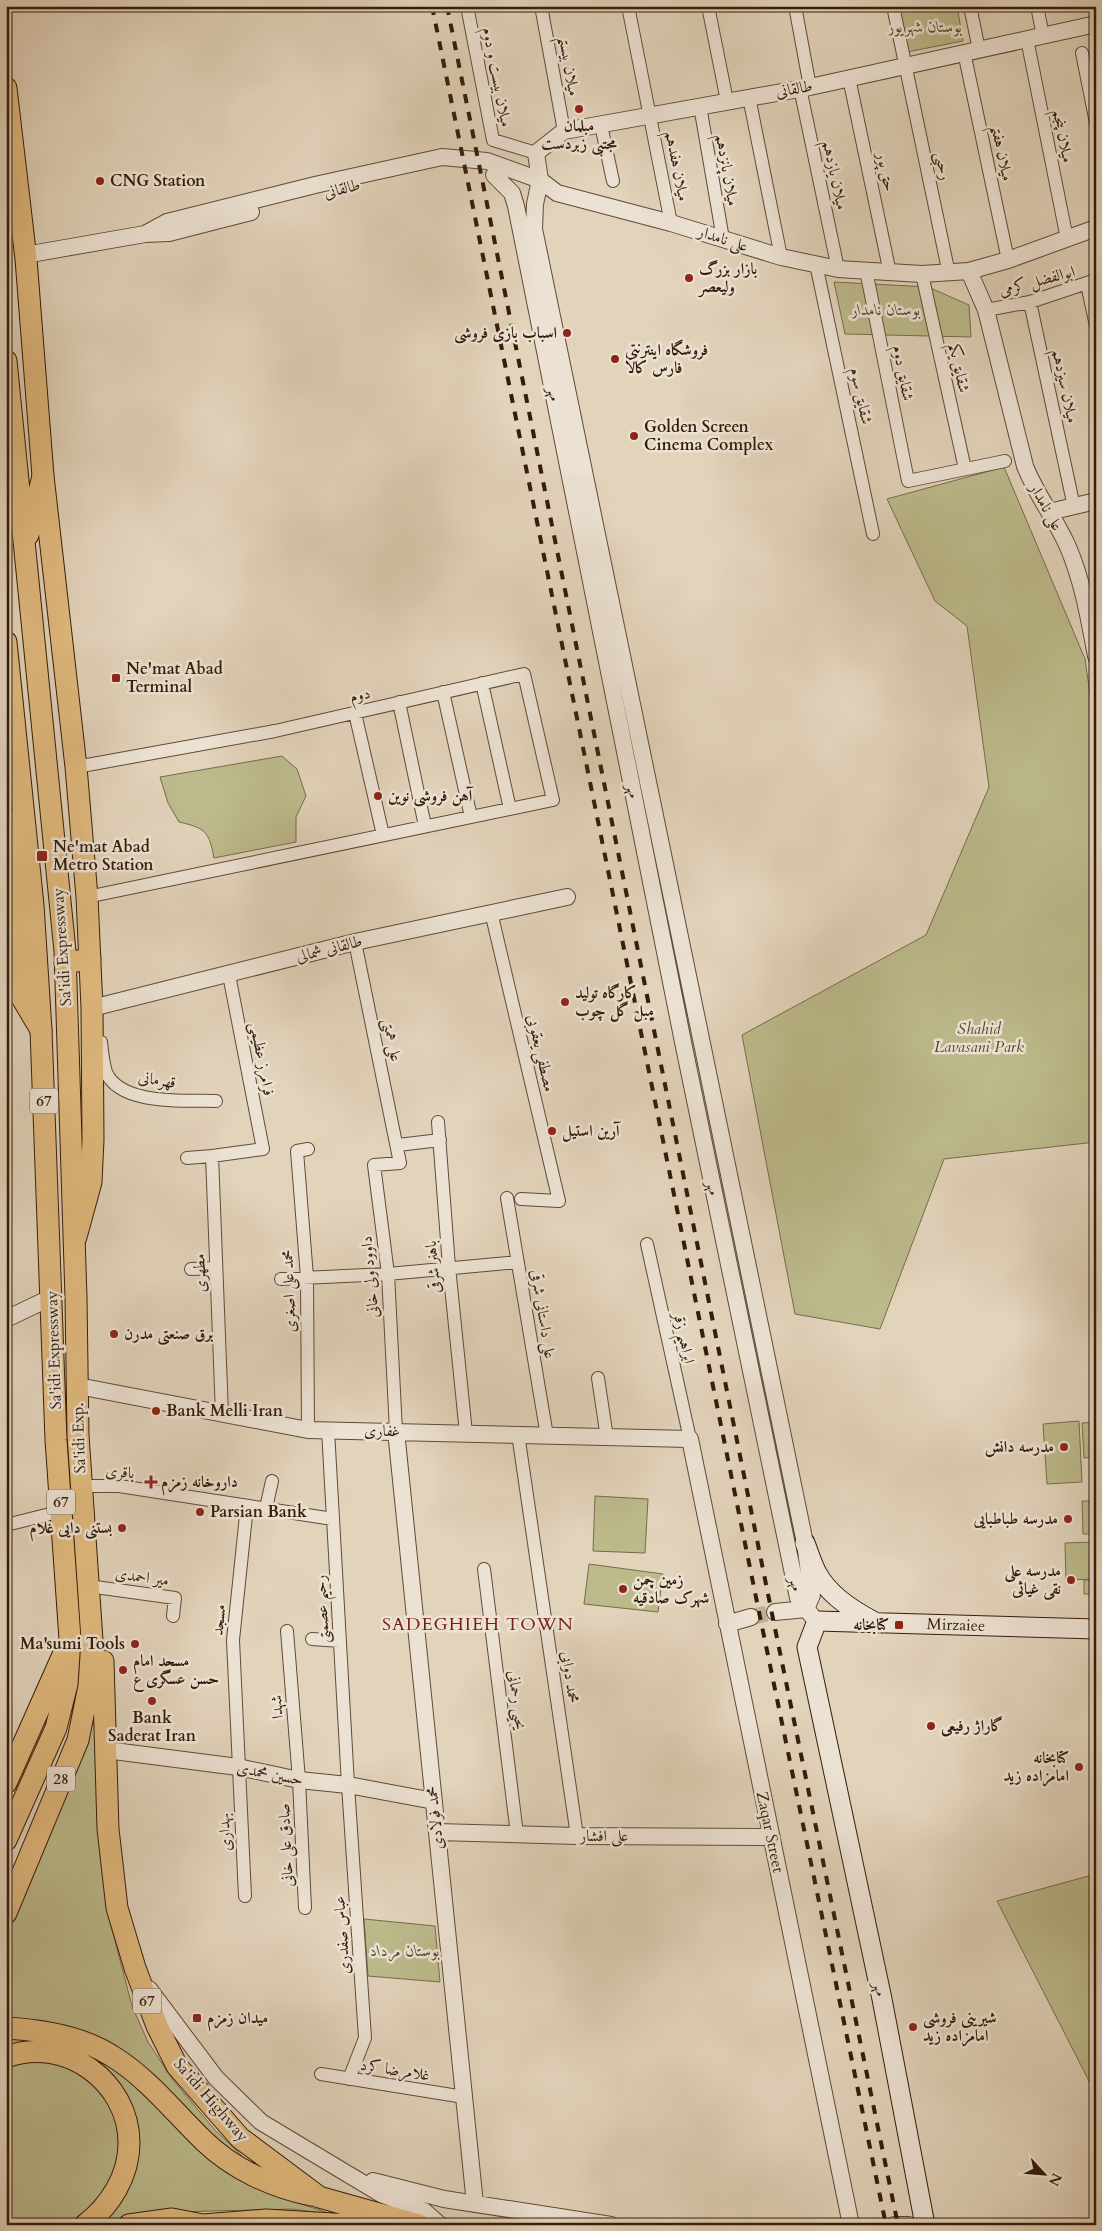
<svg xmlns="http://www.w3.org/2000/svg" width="1102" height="2231" font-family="Cardo,Amiri,serif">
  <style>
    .green { fill: #bcba8b; stroke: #786b4a }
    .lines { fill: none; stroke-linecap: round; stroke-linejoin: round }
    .tertiary-tunnel { stroke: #bfae97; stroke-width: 16; stroke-dasharray: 16 8; stroke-linecap: butt }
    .minor-casing { stroke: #604a36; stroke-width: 14 }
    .tertiary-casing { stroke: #604a36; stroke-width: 18 }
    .secondary-casing { stroke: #351c09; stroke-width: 21 }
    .primary-casing { stroke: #351c09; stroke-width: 23 }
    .trunk-casing { stroke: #351c09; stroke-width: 23 }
    .minor { stroke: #ece2d3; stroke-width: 12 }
    .tertiary { stroke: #ece2d3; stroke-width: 16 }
    .secondary { stroke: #ece2d3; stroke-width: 19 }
    .primary { stroke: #e1ba7e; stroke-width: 21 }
    .trunk { stroke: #e1ba7e; stroke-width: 21 }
    .rail { stroke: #351c09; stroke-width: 4; stroke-dasharray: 9 9; stroke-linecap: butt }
    .poi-dot { fill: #8f2418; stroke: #ece2d3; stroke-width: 2 }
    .labels { text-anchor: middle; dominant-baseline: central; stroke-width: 5; stroke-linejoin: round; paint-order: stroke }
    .shield { fill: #ece2d3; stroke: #6c5746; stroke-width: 1 }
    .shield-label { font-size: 15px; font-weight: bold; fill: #351c09 }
    .park-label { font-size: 16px; font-style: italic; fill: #57442a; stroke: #ece2d3 }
    .street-label { font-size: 16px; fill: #351c09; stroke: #ece2d3 }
    .poi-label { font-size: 16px; font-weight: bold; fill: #351c09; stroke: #ece2d3; text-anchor: start }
    .neighbourhood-label { font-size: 18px; letter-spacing: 1px; fill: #7a1f14; stroke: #ece2d3 }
  </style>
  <rect width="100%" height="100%" fill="#e2d3bb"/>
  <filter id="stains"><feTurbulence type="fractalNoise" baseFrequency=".004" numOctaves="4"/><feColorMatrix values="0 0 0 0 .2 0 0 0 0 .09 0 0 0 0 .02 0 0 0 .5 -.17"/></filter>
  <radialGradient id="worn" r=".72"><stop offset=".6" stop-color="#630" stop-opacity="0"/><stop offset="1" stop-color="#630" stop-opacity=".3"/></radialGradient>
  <!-- green -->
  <path class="green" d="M 898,6 L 957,6 L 963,41 L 907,52 Z
    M 834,282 L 928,287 L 969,305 L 971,337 L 845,334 Z
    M 1004,467 L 1085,659 L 1096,736 L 1096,1142 L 944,1159 L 880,1329 L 795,1314 L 742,1035 L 926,935 L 989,787 L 967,626 L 935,601 L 887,499 Z
    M 282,756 L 297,769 L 306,796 L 296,817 L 296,842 L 214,858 C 209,832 206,828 179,822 L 168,803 L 160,777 Z
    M 1079,1421 L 1082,1482 L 1047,1484 L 1043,1424 Z
    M 1096,1422 L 1096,1457 L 1084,1458 L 1082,1423 Z
    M 595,1496 L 648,1499 L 645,1553 L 593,1551 Z
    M 1082,1501 L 1096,1501 L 1096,1534 L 1083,1534 Z
    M 1096,1542 L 1096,1579 L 1066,1580 L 1065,1543 Z
    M 589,1564 L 663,1574 L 658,1612 L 584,1604 Z
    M 1084,1580 L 1096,1580 L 1096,1594 L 1084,1594 Z
    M 96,1710 L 109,1918 L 132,2006 L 148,2042 L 173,2080 L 215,2130 L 258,2171 L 205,2136 L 141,2069 L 6,2019 L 6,1939 Z
    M 1096,1874 L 1096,2080 L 1089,2081 L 997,1901 Z
    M 364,1919 L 435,1926 L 440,1982 L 368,1976 Z
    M 6,2035 L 25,2035 L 104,2058 L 290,2200 L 334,2215 L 292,2209 L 174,2212 L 127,2218 L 105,2225 L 93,2225 L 128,2180 L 107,2072 L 6,2048 Z
    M 50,2059 L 80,2071 L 110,2102 L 120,2133 L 119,2171 L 88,2214 L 73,2224 L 6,2225 L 6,2064 Z"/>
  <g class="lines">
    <!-- tertiary-tunnel -->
    <path class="tertiary-tunnel" d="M 751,1617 L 775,1612"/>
    <defs>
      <path id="minor" d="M 467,6 L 493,140 L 536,153
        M 541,6 L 564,131
        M 628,6 L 671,223
        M 708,6 L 727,101
        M 795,6 L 810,87
        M 893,6 L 949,274
        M 970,6 L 979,50
        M 1037,6 L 1043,36
        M 1027,39 L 1067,239
        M 964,52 L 1008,260
        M 1082,53 L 1096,123
        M 849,78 L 890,273
        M 800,88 L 838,269
        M 749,97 L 781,257
        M 700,106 L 723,239
        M 601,125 L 613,181
        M 816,264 L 873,534
        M 866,270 L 908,481 L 1005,461
        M 922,274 L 965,469
        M 1087,284 L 1096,326
        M 1030,302 L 1074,507
        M 986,310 L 1030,302 L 1096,280
        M 482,683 L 510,809
        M 443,692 L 471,817
        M 399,702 L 425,826
        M 355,713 L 383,835
        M 76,767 L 275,731 L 524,674 L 553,800 L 87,897
        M 491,912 L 559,1201 L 521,1199
        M 355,942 L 400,1163 L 374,1165 L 388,1274 L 396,1431
        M 101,1042 C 102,1052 103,1063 106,1072 C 120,1106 187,1100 216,1101
        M 438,1122 L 449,1267 L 466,1433
        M 398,1145 L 440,1140
        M 212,1156 L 263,1149 L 229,975
        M 187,1158 L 212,1156 L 222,1414
        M 507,1198 L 547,1436
        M 647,1244 L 690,1439
        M 191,1269 L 216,1268
        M 281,1279 L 388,1274 L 518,1262
        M 598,1378 L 607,1438
        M 308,1430 L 307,1277 L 297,1151 L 308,1149
        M 328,1430 L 348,1785 L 365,2038 L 349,2079
        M 518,1434 L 577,1836
        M 81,1486 L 119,1486 L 333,1519
        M 266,1508 L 272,1481
        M 6,1525 L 62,1511
        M 484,1569 L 517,1834
        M 88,1586 L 175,1598 L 173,1616
        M 287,1631 L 299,1780 L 305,1908
        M 312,1639 L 340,1641
        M 245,1896 L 233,1640 L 247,1506
        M 321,2074 L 464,2097"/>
      <path id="tertiary" d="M 494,175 L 512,193 L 516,206 L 684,1047 L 798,1598 L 812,1616
        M 145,234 L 167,222 L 315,185 L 442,157 L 487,161 L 540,180 L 557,193 L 671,223 L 781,257 L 838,269 L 922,274 L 969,271 L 1008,260 L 1096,228
        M 25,255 L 145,234 L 169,233 L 251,212
        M 969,271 L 986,310 L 1025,466 C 1036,495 1056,519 1068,547 C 1083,582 1089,619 1096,656
        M 1049,512 L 1096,501
        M 92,1008 L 355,942 L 567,897
        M 6,1319 L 52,1297
        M 78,1386 L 308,1430 L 690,1439 L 851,2225
        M 396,1431 L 475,2204
        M 806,1609 L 812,1595 L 805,1543 L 534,229 L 535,204 L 540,180 L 536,153 L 564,131 L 810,87 L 1096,24
        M 775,1612 L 806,1609
        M 727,1624 L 751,1617
        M 106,1750 L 238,1767 L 299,1780 L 348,1785 L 434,1801
        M 437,1832 L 577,1836 L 771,1837
        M 149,1989 L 216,2078 L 261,2122 L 381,2194 L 424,2211 L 440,2225
        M 373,2181 L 444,2199 L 611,2225
        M 894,2225 L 909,2225"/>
      <path id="secondary" d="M 805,1543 C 809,1553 812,1564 817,1573 C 828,1594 852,1610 873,1621
        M 925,2225 L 882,1999 L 807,1647 L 817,1621 L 1096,1629"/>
      <path id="primary" d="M 6,88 L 26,259 L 43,476 L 76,767 L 87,897 L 92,1008 L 93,1140 L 91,1182 L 76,1237
        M 6,819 L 18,980 L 22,998 L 41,1030"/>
      <path id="trunk" d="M 6,361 L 65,951 L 76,1298 L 78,1435 L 92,1640 L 89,1686 L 78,1740 L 6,1913
        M 28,535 L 43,476
        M 6,642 L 33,905 L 41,1030 L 56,1440 L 70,1639 L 67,1684 L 56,1728 L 6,1840
        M 65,963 L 90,959
        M 103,1661 L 108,1829 L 117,1908 L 135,1968 L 157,2026 L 177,2066 L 240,2138 L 319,2197 L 419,2225
        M 6,1783 L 63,1655
        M 6,2028 C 42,2030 81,2036 112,2056 C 148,2078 174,2112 204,2141 C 233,2169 272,2187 311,2195
        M 6,2057 C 64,2035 129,2081 129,2143 C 129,2176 110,2206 85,2225
        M 129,2225 L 172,2219 L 203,2225
        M 203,2225 L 266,2220 L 350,2225"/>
    </defs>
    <!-- minor casing -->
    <use href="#minor" class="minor-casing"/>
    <!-- tertiary casing -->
    <use href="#tertiary" class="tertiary-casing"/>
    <!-- secondary casing -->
    <use href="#secondary" class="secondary-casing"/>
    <!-- primary casing -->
    <use href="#primary" class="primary-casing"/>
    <!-- trunk casing -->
    <use href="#trunk" class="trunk-casing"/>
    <!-- minor -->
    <use href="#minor" class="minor"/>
    <!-- tertiary -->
    <use href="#tertiary" class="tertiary"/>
    <!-- secondary -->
    <use href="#secondary" class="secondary"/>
    <!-- primary -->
    <use href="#primary" class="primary"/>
    <!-- trunk -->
    <use href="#trunk" class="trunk"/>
    <!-- rail -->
    <path class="rail" d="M 432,6 L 759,1612 L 886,2225
      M 447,6 L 771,1609 L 898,2225"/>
  </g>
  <!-- markers -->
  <g class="poi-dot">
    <circle cx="579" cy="109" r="5"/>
    <circle cx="100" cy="181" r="5"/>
    <circle cx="689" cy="278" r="5"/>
    <circle cx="567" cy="333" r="5"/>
    <circle cx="615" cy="359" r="5"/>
    <circle cx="634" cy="436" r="5"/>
    <rect x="111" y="673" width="10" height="10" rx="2.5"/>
    <circle cx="378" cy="796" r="5"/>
    <rect x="36" y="850" width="12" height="12" rx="2.5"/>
    <circle cx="565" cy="1002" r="5"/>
    <circle cx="552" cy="1131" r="5"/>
    <circle cx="114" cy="1334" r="5"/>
    <circle cx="156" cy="1411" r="5"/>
    <circle cx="1064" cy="1447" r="5"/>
    <path d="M148.5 1474.5h5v5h5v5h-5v5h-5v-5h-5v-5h5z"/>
    <circle cx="200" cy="1512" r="5"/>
    <circle cx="1068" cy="1519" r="5"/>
    <circle cx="122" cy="1528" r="5"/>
    <circle cx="1071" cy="1580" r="5"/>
    <circle cx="623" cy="1589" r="5"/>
    <rect x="894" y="1620" width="10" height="10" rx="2.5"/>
    <circle cx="135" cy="1644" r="5"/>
    <circle cx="123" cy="1670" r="5"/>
    <circle cx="152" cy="1701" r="5"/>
    <circle cx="931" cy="1726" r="5"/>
    <circle cx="1079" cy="1767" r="5"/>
    <rect x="192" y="2013" width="10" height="10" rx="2.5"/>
    <circle cx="913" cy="2027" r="5"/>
  </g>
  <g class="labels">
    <!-- shield labels -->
    <g class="shield">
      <rect x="30" y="1088.5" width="28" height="25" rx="4"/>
      <rect x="47" y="1489.5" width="28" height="25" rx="4"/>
      <rect x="47" y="1766.5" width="28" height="25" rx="4"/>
      <rect x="133" y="1988.5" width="28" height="25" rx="4"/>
    </g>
    <g class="shield-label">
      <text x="44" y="1101">67</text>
      <text x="61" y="1502">67</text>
      <text x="61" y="1779">28</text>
      <text x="147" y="2001">67</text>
    </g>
    <!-- park labels -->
    <g class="park-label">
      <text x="925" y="27">بوستان شهریور</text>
      <text x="886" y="310">بوستان نامدار</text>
      <text x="979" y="1029">Shahid<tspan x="979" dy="18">Lavasani Park</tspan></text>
      <text x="405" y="1951">بوستان مرداد</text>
    </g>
    <!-- street labels -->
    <g class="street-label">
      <text transform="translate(569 66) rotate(80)">میلان بیستم</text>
      <text transform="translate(497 77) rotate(79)">میلان بیست و دوم</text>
      <text transform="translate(794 89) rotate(-10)">طالقانی</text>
      <text transform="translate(1063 136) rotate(79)">میلان پنجم</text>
      <text transform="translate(1002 153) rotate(78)">میلان هفتم</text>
      <text transform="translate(677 166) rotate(79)">میلان هفدهم</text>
      <text transform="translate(943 166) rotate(78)">رحبی</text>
      <text transform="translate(727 170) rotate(80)">میلان پانزدهم</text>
      <text transform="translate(886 172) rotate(78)">حق پور</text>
      <text transform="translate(835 175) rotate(78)">میلان یازدهم</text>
      <text transform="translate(342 189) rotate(-14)">طالقانی</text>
      <text transform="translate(723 239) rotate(18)">علی نامدار</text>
      <text transform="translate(1037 281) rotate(-15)">ابوالفضل کرمی</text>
      <text transform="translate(959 368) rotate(78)">شقایق یکم</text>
      <text transform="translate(903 373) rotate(79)">شقایق دوم</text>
      <text transform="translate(1065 386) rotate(78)">میلان سیزدهم</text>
      <text transform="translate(554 394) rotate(79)">مهر</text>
      <text transform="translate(861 396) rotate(78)">شقایق سوم</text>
      <text transform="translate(1046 507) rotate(61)">علی نامدار</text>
      <text transform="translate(360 695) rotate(-13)">دوم</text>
      <text transform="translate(633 791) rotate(79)">مهر</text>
      <text transform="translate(62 947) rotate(-94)">Sa'idi Expressway</text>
      <text transform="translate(329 949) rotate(-14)">طالقانی شمالی</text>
      <text transform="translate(392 1040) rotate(78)">علی همتی</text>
      <text transform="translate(541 1053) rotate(77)">مصطفی یعقوبی</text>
      <text transform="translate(262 1059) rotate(79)">فرامرز عظیمی</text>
      <text transform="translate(157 1080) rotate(9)">قهرمانی</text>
      <text transform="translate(713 1188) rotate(78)">مهر</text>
      <text transform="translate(433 1267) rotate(-95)">باهنر شرقی</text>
      <text transform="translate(200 1273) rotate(-92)">مطهری</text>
      <text transform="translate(370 1277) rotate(-95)">داوود ولی خانی</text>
      <text transform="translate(289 1291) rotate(-92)">محمد علی اصغری</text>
      <text transform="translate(543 1314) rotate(81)">علی داستانی شرقی</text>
      <text transform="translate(684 1338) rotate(78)">ابراهیم زقر</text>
      <text transform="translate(54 1350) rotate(-92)">Sa'idi Expressway</text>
      <text transform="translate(382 1431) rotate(1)">غفاری</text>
      <text transform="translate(79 1438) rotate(-92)">Sa'idi Exp.</text>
      <text transform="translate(120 1472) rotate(5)">باقری</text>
      <text transform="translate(142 1577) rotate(8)">میر احمدی</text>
      <text transform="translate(796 1584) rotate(77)">مهر</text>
      <text transform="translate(322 1609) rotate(-93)">رحیم عصمتی</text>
      <text transform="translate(219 1620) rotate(-85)">مسجد</text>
      <text transform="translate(956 1625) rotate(2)">Mirzaiee</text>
      <text transform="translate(570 1677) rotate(82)">محمد دوابی</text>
      <text transform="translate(517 1700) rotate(83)">یحیی رحمانی</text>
      <text transform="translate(277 1707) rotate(-94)">شهدا</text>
      <text transform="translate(270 1774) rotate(11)">حسین محمدی</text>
      <text transform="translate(435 1818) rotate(-96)">محمد فولادی</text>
      <text transform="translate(225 1832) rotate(-93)">بهداری</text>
      <text transform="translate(770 1832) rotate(78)">Zaqar Street</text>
      <text x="604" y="1836">علی افشار</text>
      <text transform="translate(286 1845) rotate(-93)">صادق علی خانی</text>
      <text transform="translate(342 1935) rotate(-94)">عباس صفدری</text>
      <text transform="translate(880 1989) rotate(78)">مهر</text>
      <text transform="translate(395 2070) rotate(9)">غلامرضا کرد</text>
      <text transform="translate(211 2100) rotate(49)">Sa'idi Highway</text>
    </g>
    <!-- poi labels -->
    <g class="poi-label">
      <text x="579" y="126" text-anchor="middle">مبلمان<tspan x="579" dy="18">مجتبی زبردست</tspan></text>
      <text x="110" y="181">CNG Station</text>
      <text x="699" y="269">بازار بزرگ<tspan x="699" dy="18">ولیعصر</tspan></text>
      <text x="557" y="333" text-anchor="end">اسباب بازی فروشی</text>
      <text x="625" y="350">فروشگاه اینترنتی<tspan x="625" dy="18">فارس کالا</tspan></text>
      <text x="644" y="427">Golden Screen<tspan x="644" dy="18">Cinema Complex</tspan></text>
      <text x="126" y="669">Ne'mat Abad<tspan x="126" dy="18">Terminal</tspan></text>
      <text x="388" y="796">آهن فروشی نوین</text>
      <text x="53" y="847">Ne'mat Abad<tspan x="53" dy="18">Metro Station</tspan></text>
      <text x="575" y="993">کارگاه تولید<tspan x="575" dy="18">مبل گل چوب</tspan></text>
      <text x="562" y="1131">آرین استیل</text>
      <text x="124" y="1334">برق صنعتی مدرن</text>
      <text x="166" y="1411">Bank Melli Iran</text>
      <text x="1054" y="1447" text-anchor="end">مدرسه دانش</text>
      <text x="161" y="1482">داروخانه زمزم</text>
      <text x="210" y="1512">Parsian Bank</text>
      <text x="1058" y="1519" text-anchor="end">مدرسه طباطبایی</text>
      <text x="112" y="1528" text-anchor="end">بستنی دایی غلام</text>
      <text x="1061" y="1571" text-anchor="end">مدرسه علی<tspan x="1061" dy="18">نقی غیاثی</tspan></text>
      <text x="633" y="1580">زمین چمن<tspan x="633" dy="18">شهرک صادقیه</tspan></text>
      <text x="889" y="1625" text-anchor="end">کتابخانه</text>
      <text x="125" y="1644" text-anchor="end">Ma'sumi Tools</text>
      <text x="133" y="1661">مسجد امام<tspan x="133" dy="18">حسن عسگری ع</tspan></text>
      <text x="152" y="1718" text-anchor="middle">Bank<tspan x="152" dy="18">Saderat Iran</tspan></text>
      <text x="941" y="1726">گاراژ رفیعی</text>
      <text x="1069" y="1758" text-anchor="end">کتابخانه<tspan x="1069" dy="18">امامزاده زید</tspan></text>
      <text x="207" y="2018">میدان زمزم</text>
      <text x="923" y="2018">شیرینی فروشی<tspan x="923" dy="18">امامزاده زید</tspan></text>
    </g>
    <!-- neighbourhood labels -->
    <g class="neighbourhood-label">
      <text x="478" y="1624">SADEGHIEH TOWN</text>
    </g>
  </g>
  <!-- margin -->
  <rect width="1102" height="2231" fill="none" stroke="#e2d3bb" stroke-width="25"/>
  <rect x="8" y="8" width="1087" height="2216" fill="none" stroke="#351c09" stroke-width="2.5"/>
  <rect x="12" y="12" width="1077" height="2206" fill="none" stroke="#351c09"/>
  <!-- north arrow -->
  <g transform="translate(1044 2174) rotate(116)" stroke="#ece2d3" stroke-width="4" paint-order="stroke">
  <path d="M0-4L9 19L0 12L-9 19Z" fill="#351c09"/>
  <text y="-8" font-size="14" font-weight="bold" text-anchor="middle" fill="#351c09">N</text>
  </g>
  <rect width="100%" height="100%" filter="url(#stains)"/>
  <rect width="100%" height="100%" fill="url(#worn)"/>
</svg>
